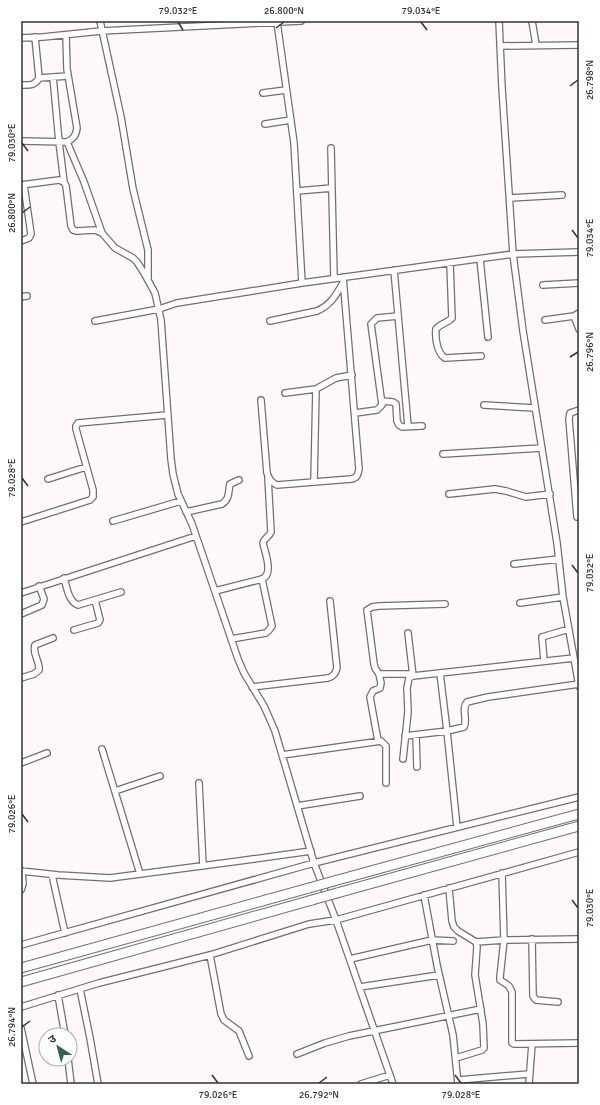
<svg xmlns="http://www.w3.org/2000/svg" width="600" height="1105" font-family="Signika,'Noto Sans Devanagari',sans-serif">
  <style>
    .lines { fill: none; stroke-linecap: round; stroke-linejoin: round }
    .minor-casing { stroke: #756d6f; stroke-width: 8 }
    .trunk-casing { stroke: #756d6f; stroke-width: 11 }
    .minor { stroke: #fff; stroke-width: 5.5 }
    .trunk { stroke: #fff; stroke-width: 9 }
    .trunk-bridge-casing { stroke: #756d6f; stroke-width: 11; stroke-linecap: butt }
    .trunk-bridge { stroke: #fff; stroke-width: 9 }
    .ticks { fill: none; stroke: #343132; stroke-width: 1.5 }
    .neatline { fill: none; stroke: #343132; stroke-width: 1.5 }
    .ticks-label { font-size: 10px; text-anchor: middle; fill: #343132 }
  </style>
  <rect width="100%" height="100%" fill="#fef8fa"/>
  <g class="lines">
    <defs>
      <path id="minor" d="M 100,21 L 121,117 L 133,189 L 148,250 L 148,278
        M 499,21 L 502,88 L 513,254 L 523,331 L 557,543 L 563,597 L 579,686
        M 532,21 L 536,45
        M 277,22 L 294,143 L 302,283
        M 21,38 L 43,37 L 101,31 L 301,21
        M 500,46 L 579,45
        M 53,77 L 59,142 L 64,182
        M 39,78 L 68,76
        M 21,85 C 29,85 35,86 39,78 L 35,37
        M 263,93 L 286,90
        M 265,124 L 291,120
        M 21,141 L 67,142 C 73,139 76,136 77,128 L 67,69 L 66,35
        M 67,142 L 84,182 L 102,233
        M 331,148 L 334,278
        M 21,185 L 59,180 L 64,182 L 66,186 L 71,226 L 73,230 L 76,231 L 95,230 L 102,233 L 115,248 L 133,258 L 137,262 L 144,273 L 155,293 L 161,320 L 171,459 L 173,474 L 178,494 L 192,524 L 238,659 L 244,673 L 264,706 L 275,731 L 314,863 L 336,920 L 393,1084
        M 297,191 L 332,188
        M 510,198 L 562,195
        M 21,241 L 29,238 L 31,234 L 24,185
        M 480,259 L 488,337
        M 450,263 L 452,318 C 448,323 441,323 436,329 C 435,338 437,353 445,358 L 481,356
        M 394,270 L 408,426
        M 543,285 L 579,283
        M 21,297 L 27,296
        M 574,316 L 579,329
        M 545,320 L 574,316 L 579,313
        M 95,321 L 159,309 L 177,303 L 302,283 L 513,254 L 579,252
        M 270,321 L 317,311 C 331,305 336,295 343,283
        M 285,393 L 316,389 L 336,378 L 352,375
        M 261,400 L 267,473 C 269,479 271,482 277,485 L 351,479 C 357,478 358,475 359,469 L 343,277
        M 382,401 L 393,402 L 396,404 L 397,421 L 399,425 L 402,427 L 422,426
        M 484,405 L 535,408
        M 355,413 L 377,410 L 382,405 L 371,324 L 377,318 L 398,316
        M 443,454 L 542,448
        M 48,479 L 86,467
        M 314,482 L 316,389
        M 449,494 L 495,489 L 506,491 L 526,497 L 550,494
        M 186,512 L 222,504 C 230,499 228,492 230,484 L 239,480
        M 577,517 L 569,419 L 570,413 L 579,410
        M 113,521 L 181,501
        M 21,522 L 90,500 L 93,497 L 93,490 L 76,429 L 76,426 L 78,423 L 167,415
        M 514,564 L 559,559
        M 64,578 C 67,587 68,601 78,605 L 121,592
        M 215,591 L 262,579 C 274,574 265,553 263,543 C 264,538 269,537 271,532 L 268,478
        M 21,593 L 196,536
        M 520,603 L 563,597
        M 21,614 L 42,605 L 44,599 L 39,586
        M 74,630 L 98,623 L 100,620 L 95,600
        M 408,633 L 413,676
        M 231,639 L 266,633 L 269,630 L 272,626 L 262,579
        M 544,661 L 542,637 L 569,629
        M 440,673 L 447,731 L 457,827
        M 412,674 L 379,674 L 375,668 L 374,664 L 367,610 L 372,607 L 379,606 L 445,604
        M 21,678 L 34,674 L 39,670 C 40,661 32,654 35,645 L 53,638
        M 252,687 L 328,678 C 334,676 335,674 337,668 L 330,601
        M 416,735 L 417,767
        M 405,736 L 447,731 L 464,727 C 468,719 461,709 467,702 L 488,697 L 579,684
        M 378,741 L 370,697 L 373,691 L 380,688 L 381,683 L 379,674
        M 102,749 L 140,874
        M 282,755 L 381,741 L 386,746 L 386,783
        M 403,759 L 408,712 L 407,688 L 409,678 L 413,676 L 574,658
        M 21,763 L 47,753
        M 199,783 L 203,866
        M 115,791 L 160,776
        M 297,806 L 360,796
        M 21,871 L 58,875 L 110,878 L 239,861 L 311,851
        M 502,873 L 504,940 L 500,977 L 500,980 L 509,986 L 512,992 L 512,1043 L 514,1044 L 579,1043
        M 52,875 L 65,933
        M 449,888 L 452,921 L 454,927 L 458,931 L 476,942 L 477,947 L 475,975 L 483,1024 L 484,1048 L 482,1050 L 456,1058
        M 21,890 L 23,884 L 22,871
        M 424,895 L 437,965 L 453,1035 L 458,1084
        M 532,939 L 533,996 L 536,1000 L 558,1002
        M 476,942 L 504,940 L 579,939
        M 21,945 L 314,863 L 579,797
        M 210,955 L 221,1014 L 224,1020 L 239,1031 L 249,1056
        M 350,959 L 432,940 L 453,941
        M 360,987 L 439,975
        M 80,989 L 90,1038 L 98,1084
        M 58,995 L 65,1035
        M 21,1007 L 99,983 L 210,955 L 309,924 L 336,920 L 579,852
        M 21,1028 L 33,1084
        M 297,1054 L 325,1043 L 349,1036 L 481,1009
        M 68,1059 L 71,1084
        M 458,1080 L 529,1074
        M 361,1084 L 390,1075
        M 529,1084 L 532,1044"/>
      <path id="trunk" d="M 334,881 L 579,814
        M 337,893 L 579,826
        M 21,968 L 309,888
        M 21,982 L 312,900"/>
    </defs>
    <!-- minor casing -->
    <use href="#minor" class="minor-casing"/>
    <!-- trunk casing -->
    <use href="#trunk" class="trunk-casing"/>
    <!-- minor -->
    <use href="#minor" class="minor"/>
    <!-- trunk -->
    <use href="#trunk" class="trunk"/>
    <defs>
      <path id="trunk-bridge" d="M 309,888 L 334,881
        M 312,900 L 337,893"/>
    </defs>
    <!-- trunk-bridge casing -->
    <use href="#trunk-bridge" class="trunk-bridge-casing"/>
    <!-- trunk-bridge -->
    <use href="#trunk-bridge" class="trunk-bridge"/>
  </g>
  <!-- ticks -->
  <path class="ticks" d="M 178,22 L 183,30M 421,22 L 427,30M 276,28 L 284,22M 570,86 L 578,80M 22,143 L 28,151M 22,213 L 30,207M 572,230 L 578,238M 570,357 L 578,352M 22,478 L 28,486M 572,565 L 578,573M 22,814 L 28,822M 572,900 L 578,908M 22,1027 L 30,1021M 212,1075 L 218,1083M 455,1075 L 461,1083M 319,1083 L 327,1077"/>
  <!-- border -->
  <rect width="600" height="1105" fill="none" stroke="#ffffff" stroke-width="44"/>
  <!-- north arrow -->
  <g transform="translate(58 1047) rotate(324)"><circle r="19" fill="#ffffff" stroke="#aeadad"/>
  <path d="M0-3L7 15L0 10L-7 15Z" fill="#296754"/>
  <text y="-6" font-size="11" font-weight="bold" text-anchor="middle" fill="#343132">उ</text>
  </g>
  <rect x="22" y="22" width="556" height="1061" class="neatline"/>
  <g class="ticks-label">
    <text x="178" y="14">79.032°E</text>
    <text x="284" y="14">26.800°N</text>
    <text x="421" y="14">79.034°E</text>
    <text transform="translate(589 80) rotate(-90)" y="4">26.798°N</text>
    <text transform="translate(11 143) rotate(-90)" y="4">79.030°E</text>
    <text transform="translate(11 213) rotate(-90)" y="4">26.800°N</text>
    <text transform="translate(589 238) rotate(-90)" y="4">79.034°E</text>
    <text transform="translate(589 352) rotate(-90)" y="4">26.796°N</text>
    <text transform="translate(11 478) rotate(-90)" y="4">79.028°E</text>
    <text transform="translate(589 573) rotate(-90)" y="4">79.032°E</text>
    <text transform="translate(11 814) rotate(-90)" y="4">79.026°E</text>
    <text transform="translate(589 908) rotate(-90)" y="4">79.030°E</text>
    <text transform="translate(11 1027) rotate(-90)" y="4">26.794°N</text>
    <text x="218" y="1098">79.026°E</text>
    <text x="319" y="1098">26.792°N</text>
    <text x="461" y="1098">79.028°E</text>
  </g>
</svg>
